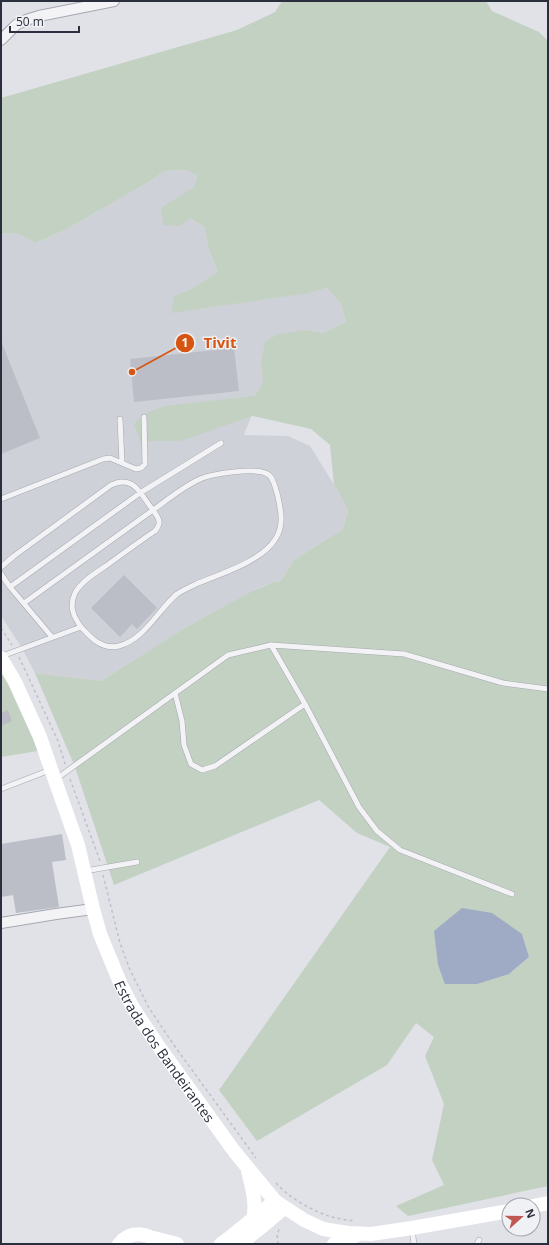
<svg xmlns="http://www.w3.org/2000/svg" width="549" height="1245" font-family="'Open Sans',sans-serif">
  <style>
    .built { fill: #cfd1d9 }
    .green { fill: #c3d1c2; fill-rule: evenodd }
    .water { fill: #9faac4 }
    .building { fill: #bbbdc7 }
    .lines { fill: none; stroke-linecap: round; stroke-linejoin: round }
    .lane-casing { stroke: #a6a8b1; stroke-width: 6 }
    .street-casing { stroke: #a6a8b1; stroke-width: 12 }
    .path { stroke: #bfc0c6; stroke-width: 1.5; stroke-dasharray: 3 3; stroke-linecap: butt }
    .lane { stroke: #f3f3f6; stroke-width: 5 }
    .street { stroke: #f3f3f6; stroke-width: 10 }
    .secondary { stroke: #fff; stroke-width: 14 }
    .labels { text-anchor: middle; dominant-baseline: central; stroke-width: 3; stroke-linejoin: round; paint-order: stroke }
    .street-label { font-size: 14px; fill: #2b2e3d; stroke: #f0f1f5 }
    .leader { fill: none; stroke: #d55511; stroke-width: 1.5 }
    .callout-dot { fill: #d55511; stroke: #f0f1f5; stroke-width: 1.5 }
    .mark-label { font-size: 12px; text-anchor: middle; font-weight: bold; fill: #fff }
    .callout-label { font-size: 15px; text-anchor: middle; font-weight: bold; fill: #d55511; stroke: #f0f1f5; stroke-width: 3; stroke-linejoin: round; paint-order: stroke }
  </style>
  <rect width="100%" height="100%" fill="#e0e2e8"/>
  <!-- built -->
  <path class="built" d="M 187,170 L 197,176 L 194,187 L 190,218 L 204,227 L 209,250 L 218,272 L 191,289 L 174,296 L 309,293 L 327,288 L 341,304 L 346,322 L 323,333 L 306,330 L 261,362 L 264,383 L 244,435 L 288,436 L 310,446 L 338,491 L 348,511 L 343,529 L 294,560 L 281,581 L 272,582 L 246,594 L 183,629 L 101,681 L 35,673 L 22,648 L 1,616 L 1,233 L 19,234 L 37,243 L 65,230 L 152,180 L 164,171 Z"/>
  <!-- green -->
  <path class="green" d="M 282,1 L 486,1 L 492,11 L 539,32 L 548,41 L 548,1186 L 408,1216 L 396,1206 L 444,1185 L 432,1160 L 444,1104 L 425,1056 L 434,1037 L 416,1023 L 387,1065 L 257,1141 L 219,1090 L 390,847 L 357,833 L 319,800 L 114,885 L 75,767 L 35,673 L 101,681 L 183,629 L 246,594 L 273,582 L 281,581 L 294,560 L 343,529 L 348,511 L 338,491 L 334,485 L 330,445 L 311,429 L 253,416 L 180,441 L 140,441 L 134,424 L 144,414 L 164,406 L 255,396 L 263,383 L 261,362 L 265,342 L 278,334 L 306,330 L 323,333 L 346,322 L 341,304 L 327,288 L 309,293 L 171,313 L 174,296 L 191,289 L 218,272 L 209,250 L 204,227 L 190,218 L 180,226 L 163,225 L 161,208 L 194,187 L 197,176 L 187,170 L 164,171 L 152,180 L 65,230 L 36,243 L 19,234 L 1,233 L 1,98 L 237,30 L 275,12 ZM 522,934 L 529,957 L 509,974 Z
    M 1,669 L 17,700 L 38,751 L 1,757 Z"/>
  <!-- water -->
  <path class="water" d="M 462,908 L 492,913 L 522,934 L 529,957 L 509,974 L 477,984 L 445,984 L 438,965 L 434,931 Z"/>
  <!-- building -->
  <path class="building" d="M 1,341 L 40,438 L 1,454 Z
    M 234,348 L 239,391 L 134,402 L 130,359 Z
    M 124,575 L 157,608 L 137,629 L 132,624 L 120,637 L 91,608 Z
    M 8,710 L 12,721 L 1,726 L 1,713 Z
    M 62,834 L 66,860 L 52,862 L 59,907 L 16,913 L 13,895 L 1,897 L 1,844 Z"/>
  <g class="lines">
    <defs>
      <path id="lane" d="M 120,419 L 122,463
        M 1,499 L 103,459 L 110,458 L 136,469 L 141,468 L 145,464 L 144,417
        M 1,567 L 14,556 L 111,485 C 134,474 140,494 153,510 L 24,603
        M 1,574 L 10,587 L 52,637
        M 10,587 L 140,493 L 221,443
        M 271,645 L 305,704 L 359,807 L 377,831 L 400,850 L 512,894
        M 2,656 L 81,627 C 91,638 102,650 119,646 C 145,639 158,610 177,594 C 183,590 190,587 196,584 C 220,574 263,561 276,538 C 284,525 281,511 278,497 C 276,490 274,479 269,475 C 258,466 210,474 198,480 C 183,487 167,500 153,510 C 158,518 163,522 155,531 C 140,541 125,552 110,563 C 99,571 81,581 75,593 C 69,606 73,616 81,627
        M 175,693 L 182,721 L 184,745 L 191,764 L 202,770 L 215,766 L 305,704
        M 56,779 L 228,655 L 271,645 L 404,654 L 503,683 L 548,689
        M 1,789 L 50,770
        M 85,871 L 137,862
        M 412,1229 L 414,1244
        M 477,1244 L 479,1240"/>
      <path id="street" d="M 1,40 L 16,25 L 26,20 L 39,16 L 114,1
        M 1,923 L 56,914 L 93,909"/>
    </defs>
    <!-- lane casing -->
    <use href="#lane" class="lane-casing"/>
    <!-- street casing -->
    <use href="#street" class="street-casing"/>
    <!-- path -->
    <path class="path" d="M 1,628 L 12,645
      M 19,657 L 58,741 L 65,764
      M 70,779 L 100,861
      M 103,875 L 120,943 L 130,970 L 149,1008 L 176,1048 L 256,1158
      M 276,1183 C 289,1198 314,1212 332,1217 C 339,1219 347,1220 354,1221
      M 278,1244 L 277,1234 L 280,1228"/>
    <!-- lane -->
    <use href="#lane" class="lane"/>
    <!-- street -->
    <use href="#street" class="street"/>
    <!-- secondary -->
    <g class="secondary">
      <path id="s1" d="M 1,658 L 15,682 L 40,737 L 51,769 L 78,845 L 93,909 L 100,934 L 121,985 L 133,1008 L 157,1044 L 234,1151 L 275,1201 L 304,1220 L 323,1229 L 348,1233 L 371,1234 L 412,1228 L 509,1211"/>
      <path d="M 248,1171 C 252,1188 257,1203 253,1220"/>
      <path d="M 533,1206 L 548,1203"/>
      <path d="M 154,1238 L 177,1244"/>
      <path d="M 119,1244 C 130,1230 148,1232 160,1244"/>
      <path d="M 221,1244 L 228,1239 L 275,1201"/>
      <path d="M 240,1244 L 264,1225 L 284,1208"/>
      <path d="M 334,1244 L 357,1235"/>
    </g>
  </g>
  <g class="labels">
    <!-- street labels -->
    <g class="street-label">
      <text stroke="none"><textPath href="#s1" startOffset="429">Estrada dos Bandeirantes</textPath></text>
    </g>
  </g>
  <!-- callouts -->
  <path class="leader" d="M132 372L185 343"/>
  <g class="callout-dot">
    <circle cx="132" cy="372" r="4"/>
    <circle cx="185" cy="343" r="10"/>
  </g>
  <g class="mark-label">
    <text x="185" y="347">1</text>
  </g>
  <g class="callout-label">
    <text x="220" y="348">Tivit</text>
  </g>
  <!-- border -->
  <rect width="549" height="1245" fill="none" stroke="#2b2e3d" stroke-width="4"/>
  <!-- north arrow -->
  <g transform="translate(521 1217) rotate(69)"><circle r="19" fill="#f0f1f5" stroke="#a1a3ab"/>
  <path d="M0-3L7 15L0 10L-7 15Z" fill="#bf5753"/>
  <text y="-6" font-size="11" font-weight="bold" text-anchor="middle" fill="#2b2e3d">N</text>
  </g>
  <!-- scale -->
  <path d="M10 26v6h69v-6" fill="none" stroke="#2b2e3d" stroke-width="2"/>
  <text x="16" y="26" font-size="12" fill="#2b2e3d" stroke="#f0f1f5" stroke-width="3" paint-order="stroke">50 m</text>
</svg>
